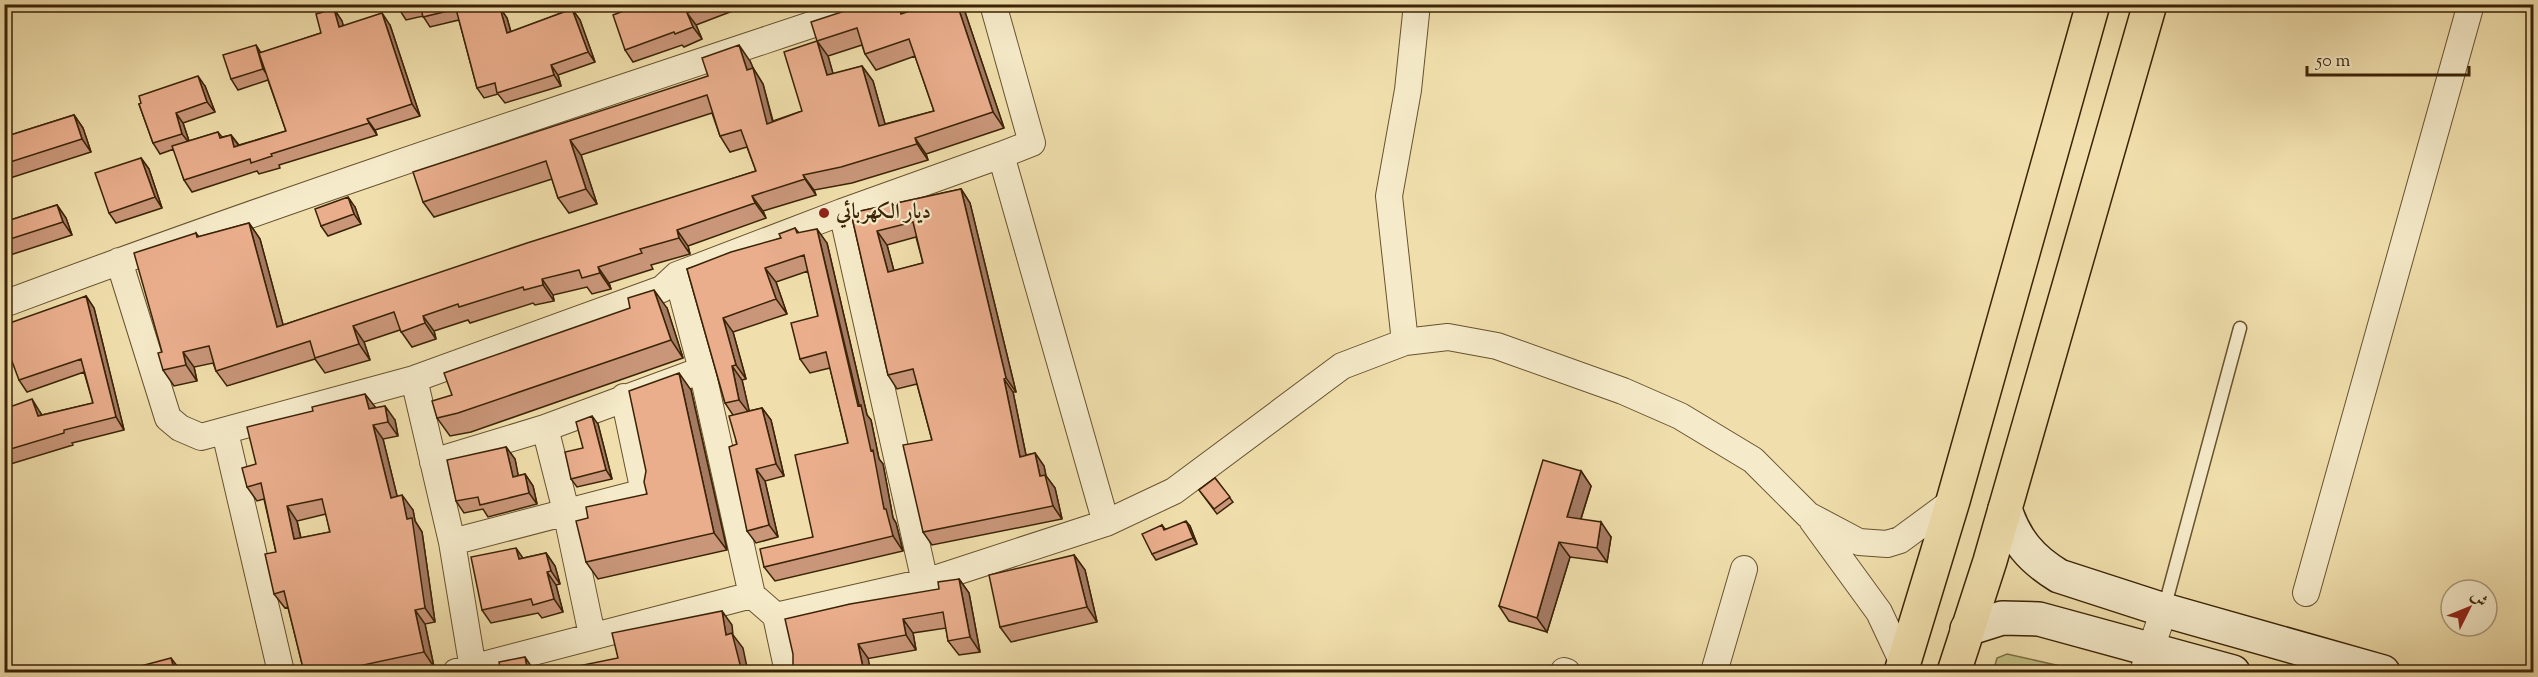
<svg xmlns="http://www.w3.org/2000/svg" width="2538" height="677" font-family="'Sorts Mill Goudy',Amiri,serif">
  <style>
    .green { fill: #c1c084; stroke: #7e7245; stroke-width: 1.5 }
    .lines { fill: none; stroke-linecap: round; stroke-linejoin: round }
    .lane-casing { stroke: #685230; stroke-width: 15 }
    .street-casing { stroke: #685230; stroke-width: 28 }
    .secondary-casing { stroke: #3b2306; stroke-width: 36 }
    .primary-casing { stroke: #3b2306; stroke-width: 36 }
    .lane { stroke: #f5eac9; stroke-width: 12 }
    .street { stroke: #f5eac9; stroke-width: 26 }
    .secondary { stroke: #f5eac9; stroke-width: 33 }
    .primary { stroke: #f0dfac; stroke-width: 33 }
    .wall { fill: #c99679; stroke: #3b2306; stroke-width: 1.5; fill-rule: evenodd }
    .shaded-wall { fill: #a47a63; stroke: #3b2306; stroke-width: 1.5 }
    .building { fill: #eaae8d; stroke: #3b2306; stroke-width: 1.5; fill-rule: evenodd }
    .poi-dot { fill: #8f2418; stroke: #f5eac9; stroke-width: 2 }
    .labels { text-anchor: middle; dominant-baseline: central; stroke-width: 4.5; stroke-linejoin: round; paint-order: stroke }
    .poi-label { font-size: 21px; font-weight: bold; fill: #3b2306; stroke: #f5eac9; text-anchor: start }
  </style>
  <rect width="100%" height="100%" fill="#f0dfac"/>
  <filter id="stains"><feTurbulence type="fractalNoise" baseFrequency=".00333" numOctaves="4"/><feColorMatrix values="0 0 0 0 .2 0 0 0 0 .09 0 0 0 0 .02 0 0 0 .5 -.17"/></filter>
  <radialGradient id="worn" r=".72"><stop offset=".6" stop-color="#630" stop-opacity="0"/><stop offset="1" stop-color="#630" stop-opacity=".3"/></radialGradient>
  <!-- green -->
  <path class="green" d="M 2007,654 L 2087,672 L 1993,672 L 1997,658 Z"/>
  <g class="lines">
    <defs>
      <path id="lane" d="M 2164,609 L 2240,328"/>
      <path id="street" d="M 993,4 L 1032,143 L 1001,155 L 1106,523
        M 842,212 L 1001,155
        M 119,261 L 168,418 L 180,428 L 201,437 L 414,379 L 662,289 L 677,275 L 842,212 L 925,582
        M 677,275 L 702,370 L 752,595
        M 4,304 C 292,196 583,101 874,4
        M 1405,342 L 1389,196 L 1408,90 L 1417,4
        M 414,379 L 452,542 L 473,669
        M 545,428 L 566,511 L 592,635
        M 225,432 L 281,672
        M 433,462 L 545,428 L 702,370
        M 1812,520 L 1879,612 L 1903,663
        M 452,542 L 644,492 L 624,397
        M 2306,593 L 2471,4
        M 776,616 L 788,672
        M 1564,671 L 1567,672
        M 456,672 L 752,595 L 776,616 L 925,582 L 1106,523 L 1174,491 L 1342,366 L 1405,342 L 1448,337 L 1497,346 L 1623,391 L 1680,416 L 1753,460 L 1808,515 L 1859,542 L 1887,544 L 1900,540 L 1953,501
        M 1714,672 L 1744,569
        M 2143,672 L 2164,610"/>
      <path id="secondary" d="M 2005,509 C 2015,540 2031,559 2059,576 L 2164,610 L 2383,672
        M 1967,629 L 2002,618 L 2039,619 L 2233,672"/>
      <path id="primary" d="M 1901,672 L 1953,501 L 2093,4
        M 1954,672 L 1990,561 L 2150,4"/>
    </defs>
    <!-- lane casing -->
    <use href="#lane" class="lane-casing"/>
    <!-- street casing -->
    <use href="#street" class="street-casing"/>
    <!-- secondary casing -->
    <use href="#secondary" class="secondary-casing"/>
    <!-- primary casing -->
    <use href="#primary" class="primary-casing"/>
    <!-- lane -->
    <use href="#lane" class="lane"/>
    <!-- street -->
    <use href="#street" class="street"/>
    <!-- secondary -->
    <use href="#secondary" class="secondary"/>
    <!-- primary -->
    <use href="#primary" class="primary"/>
  </g>
  <!-- wall -->
  <path class="wall" d="M 398,4 L 497,4 L 498,8 L 500,8 L 507,18 L 511,32 L 572,9 L 580,20 L 595,62 L 558,75 L 561,86 L 505,103 L 498,94 L 484,98 L 477,88 L 459,20 L 430,27 L 423,16 L 406,20 L 399,9 Z
    M 642,4 L 751,4 L 696,25 L 702,39 L 684,47 L 682,45 L 633,62 L 625,50 Z
    M 786,4 L 795,4 L 787,7 Z
    M 866,4 L 901,4 L 906,13 L 965,12 L 1004,128 L 926,154 L 928,160 L 852,183 L 814,190 L 816,195 L 763,211 L 766,218 L 688,246 L 690,254 L 651,265 L 653,269 L 609,283 L 611,289 L 592,294 L 587,287 L 553,295 L 554,301 L 535,305 L 533,303 L 470,323 L 468,320 L 434,331 L 436,339 L 412,347 L 400,330 L 364,342 L 370,360 L 325,373 L 315,359 L 227,386 L 216,371 L 213,363 L 194,367 L 197,381 L 174,386 L 163,370 L 162,352 L 196,233 L 199,237 L 249,223 L 260,239 L 283,325 L 756,171 L 747,147 L 730,152 L 720,136 L 712,113 L 581,155 L 597,204 L 569,213 L 558,198 L 552,179 L 434,217 L 423,202 L 708,76 L 750,61 L 753,68 L 763,84 L 773,121 L 802,111 L 817,41 ZM 862,45 L 865,54 L 876,70 L 915,56 L 934,111 L 885,124 L 873,81 L 862,66 L 833,74 L 828,56 Z
    M 334,9 L 342,21 L 343,26 L 390,25 L 420,116 L 375,130 L 377,135 L 279,165 L 280,168 L 259,174 L 257,171 L 192,192 L 184,180 L 174,149 L 160,154 L 153,143 L 139,104 L 205,86 L 215,112 L 183,123 L 189,141 L 218,132 L 222,137 L 231,135 L 239,145 L 286,131 L 268,80 L 238,90 L 231,79 L 261,53 L 321,33 Z
    M 74,115 L 83,128 L 91,152 L 4,180 L 4,137 Z
    M 141,158 L 149,169 L 162,208 L 116,223 L 109,213 Z
    M 961,189 L 970,203 L 1016,392 L 1013,392 L 1026,455 L 1035,453 L 1044,466 L 1046,476 L 1055,488 L 1062,519 L 932,545 L 923,532 L 932,440 L 917,384 L 897,389 L 888,375 L 851,213 ZM 916,237 L 923,263 L 894,271 L 887,245 Z
    M 57,205 L 66,218 L 72,235 L 4,257 L 4,222 Z
    M 355,207 L 361,224 L 328,236 L 321,226 Z
    M 795,228 L 799,233 L 827,243 L 867,415 L 871,420 L 879,459 L 883,464 L 893,518 L 896,523 L 903,551 L 775,581 L 764,567 L 813,537 L 848,443 L 830,368 L 810,373 L 800,359 L 818,316 L 808,271 L 776,282 L 787,314 L 733,332 L 746,379 L 742,380 L 749,411 L 762,408 L 771,420 L 784,476 L 765,481 L 778,537 L 756,543 L 747,531 L 733,415 L 725,403 L 687,269 L 781,238 Z
    M 86,296 L 94,308 L 124,430 L 72,443 L 73,445 L 4,466 L 4,409 L 40,412 L 42,415 L 93,403 L 84,372 L 27,392 L 19,380 Z
    M 667,308 L 683,358 L 471,432 L 450,436 L 437,418 L 452,395 Z
    M 691,390 L 727,550 L 598,579 L 586,562 L 588,518 L 647,494 Z
    M 375,408 L 395,420 L 398,436 L 383,439 L 397,496 L 413,510 L 415,521 L 422,532 L 435,622 L 425,624 L 434,667 L 406,672 L 304,672 L 288,607 L 285,608 L 274,594 L 276,552 L 264,499 L 257,501 L 247,487 ZM 326,514 L 330,532 L 301,538 L 297,521 Z
    M 598,424 L 612,479 L 577,487 L 571,479 L 583,448 Z
    M 506,447 L 515,459 L 518,476 L 525,474 L 533,486 L 537,504 L 488,517 L 483,509 L 464,513 L 456,501 Z
    M 1581,471 L 1591,486 L 1581,519 L 1611,537 L 1607,562 L 1570,557 L 1547,632 L 1509,621 L 1499,606 Z
    M 1215,478 L 1233,502 L 1217,514 L 1199,490 Z
    M 1162,525 L 1165,529 L 1190,526 L 1197,544 L 1156,560 L 1152,554 Z
    M 546,553 L 555,566 L 560,584 L 556,585 L 563,612 L 542,618 L 538,613 L 491,623 L 482,610 L 524,558 Z
    M 1074,555 L 1085,570 L 1097,622 L 1011,642 L 1000,627 Z
    M 959,579 L 969,593 L 980,652 L 959,655 L 948,641 L 946,628 L 913,633 L 916,650 L 793,672 Z"/>
  <!-- shaded-wall -->
  <path class="shaded-wall" d="M 493,4 L 497,4 L 502,19 L 494,9 Z
    M 898,4 L 901,4 L 905,11 L 912,30 L 901,14 Z
    M 957,4 L 960,4 L 965,12 L 1004,128 L 993,112 Z
    M 500,8 L 507,18 L 514,44 L 507,33 Z
    M 334,9 L 342,21 L 347,39 L 339,27 Z
    M 572,9 L 580,20 L 595,62 L 588,52 Z
    M 382,13 L 390,25 L 420,116 L 412,104 Z
    M 687,13 L 696,25 L 702,39 L 693,27 Z
    M 817,41 L 828,56 L 838,91 L 827,75 Z
    M 256,45 L 263,56 L 270,79 L 263,69 Z
    M 739,45 L 750,61 L 753,68 L 763,84 L 777,139 L 767,124 L 747,70 Z
    M 551,65 L 558,75 L 561,86 L 554,75 Z
    M 862,66 L 873,81 L 890,142 L 879,126 Z
    M 198,76 L 205,86 L 215,112 L 207,102 Z
    M 176,113 L 183,123 L 190,144 L 182,134 Z
    M 74,115 L 83,128 L 91,152 L 82,139 Z
    M 367,119 L 375,130 L 377,135 L 369,123 Z
    M 231,135 L 239,146 L 234,147 Z
    M 915,138 L 926,154 L 928,160 L 917,144 Z
    M 570,140 L 581,155 L 597,204 L 586,189 Z
    M 141,158 L 149,169 L 162,208 L 155,197 Z
    M 803,175 L 814,190 L 816,195 L 805,179 Z
    M 961,189 L 970,203 L 1016,392 L 1006,378 Z
    M 752,196 L 763,211 L 766,218 L 755,203 Z
    M 348,197 L 355,207 L 361,224 L 354,214 Z
    M 57,205 L 66,218 L 72,235 L 63,222 Z
    M 249,223 L 260,239 L 288,343 L 277,327 Z
    M 817,229 L 827,243 L 867,415 L 871,420 L 879,459 L 883,464 L 893,518 L 896,523 L 903,551 L 893,536 L 884,509 Z
    M 677,230 L 688,246 L 690,254 L 679,238 Z
    M 877,231 L 887,245 L 898,286 L 888,272 Z
    M 598,267 L 609,283 L 611,289 L 600,273 Z
    M 765,268 L 776,282 L 787,314 L 776,299 Z
    M 542,279 L 553,295 L 554,301 L 543,285 Z
    M 654,290 L 667,308 L 683,358 L 671,340 Z
    M 86,296 L 94,308 L 124,430 L 116,417 Z
    M 423,316 L 434,331 L 436,339 L 425,323 Z
    M 723,318 L 733,332 L 746,379 L 736,365 Z
    M 353,326 L 364,342 L 370,360 L 359,344 Z
    M 183,352 L 194,367 L 197,381 L 186,365 Z
    M 732,366 L 742,380 L 750,414 L 739,400 Z
    M 679,373 L 691,390 L 727,550 L 714,533 Z
    M 1004,379 L 1013,392 L 1029,470 L 1020,457 Z
    M 365,394 L 376,408 L 369,409 Z
    M 32,399 L 40,412 L 46,428 L 38,416 Z
    M 385,406 L 395,420 L 398,436 L 388,422 Z
    M 762,408 L 771,420 L 784,476 L 776,464 Z
    M 592,416 L 598,424 L 612,479 L 606,470 Z
    M 373,425 L 383,439 L 401,512 L 391,498 Z
    M 506,447 L 515,459 L 521,489 L 513,477 Z
    M 1035,453 L 1044,466 L 1046,476 L 1055,488 L 1062,519 L 1053,506 L 1040,476 Z
    M 756,469 L 765,481 L 778,537 L 769,525 Z
    M 1581,471 L 1591,486 L 1577,531 L 1567,517 Z
    M 525,474 L 533,486 L 537,504 L 529,493 Z
    M 402,495 L 413,510 L 415,521 L 422,532 L 435,622 L 425,608 Z
    M 287,506 L 297,521 L 304,553 L 294,539 Z
    M 1186,521 L 1190,526 L 1197,544 L 1193,538 Z
    M 1601,522 L 1611,537 L 1607,562 L 1597,548 Z
    M 1559,542 L 1570,557 L 1547,632 L 1537,618 Z
    M 516,548 L 525,561 L 519,559 Z
    M 546,553 L 555,566 L 560,584 L 551,571 Z
    M 1074,555 L 1085,570 L 1097,622 L 1087,607 Z
    M 547,572 L 556,585 L 563,612 L 554,599 Z
    M 959,579 L 969,593 L 980,652 L 970,637 Z
    M 415,610 L 425,624 L 434,667 L 424,652 Z
    M 722,611 L 732,625 L 733,635 L 743,648 L 748,672 L 742,672 L 726,635 Z
    M 903,619 L 913,633 L 916,650 L 906,635 Z
    M 858,644 L 868,658 L 871,672 L 864,672 Z
    M 525,657 L 535,672 L 528,672 Z
    M 171,658 L 178,667 L 179,672 L 175,672 Z"/>
  <!-- building -->
  <path class="building" d="M 398,4 L 418,4 L 399,9 Z
    M 420,4 L 493,4 L 494,9 L 500,8 L 507,33 L 572,9 L 588,52 L 551,65 L 554,75 L 497,93 L 495,83 L 477,88 L 456,9 L 423,17 Z
    M 642,4 L 709,4 L 687,13 L 693,27 L 675,34 L 674,32 L 625,50 L 613,15 Z
    M 866,4 L 898,4 L 901,14 L 930,4 L 957,4 L 993,112 L 915,138 L 917,144 L 841,167 L 803,175 L 805,179 L 752,196 L 755,203 L 677,230 L 679,238 L 640,249 L 642,253 L 598,267 L 600,273 L 582,278 L 579,270 L 542,279 L 543,285 L 524,290 L 523,287 L 459,307 L 458,304 L 423,316 L 425,323 L 401,332 L 394,312 L 353,326 L 359,344 L 315,358 L 310,341 L 216,371 L 209,346 L 183,352 L 186,365 L 163,370 L 158,353 L 162,352 L 134,253 L 196,233 L 197,237 L 249,223 L 277,327 L 527,243 L 756,171 L 741,130 L 720,136 L 707,95 L 570,140 L 586,189 L 558,198 L 546,161 L 423,202 L 413,172 L 708,76 L 702,58 L 739,45 L 747,70 L 753,68 L 767,124 L 802,111 L 784,52 L 817,41 L 811,22 ZM 857,28 L 865,54 L 909,39 L 934,111 L 879,126 L 862,66 L 827,75 L 817,41 Z
    M 334,9 L 339,27 L 382,13 L 412,104 L 367,119 L 369,123 L 271,154 L 272,156 L 251,163 L 250,159 L 184,180 L 172,146 L 218,132 L 220,138 L 231,135 L 234,147 L 286,131 L 259,53 L 321,33 L 316,14 Z
    M 256,45 L 263,69 L 231,79 L 223,55 Z
    M 198,76 L 207,102 L 176,113 L 182,134 L 153,143 L 139,104 L 141,103 L 139,96 Z
    M 74,115 L 82,139 L 4,164 L 4,137 Z
    M 141,158 L 155,197 L 109,213 L 95,173 Z
    M 961,189 L 1006,378 L 1004,379 L 1020,457 L 1035,453 L 1040,476 L 1045,475 L 1053,506 L 923,532 L 903,445 L 932,440 L 913,369 L 888,375 L 851,213 ZM 913,222 L 923,263 L 888,272 L 877,231 Z
    M 348,197 L 354,214 L 321,226 L 315,209 Z
    M 57,205 L 63,222 L 4,241 L 4,222 Z
    M 795,228 L 797,233 L 817,229 L 858,406 L 861,405 L 871,451 L 873,450 L 884,509 L 886,509 L 893,536 L 764,567 L 760,549 L 813,537 L 795,455 L 848,443 L 826,352 L 800,359 L 791,323 L 818,316 L 804,255 L 765,268 L 776,299 L 723,318 L 736,365 L 732,366 L 739,400 L 725,403 L 687,269 L 731,252 L 781,238 L 779,234 Z
    M 654,290 L 671,340 L 458,413 L 437,418 L 432,401 L 452,395 L 444,373 L 630,308 L 628,298 Z
    M 86,296 L 116,417 L 64,430 L 64,433 L 4,451 L 4,409 L 32,399 L 38,416 L 93,403 L 81,359 L 19,380 L 4,340 L 4,325 Z
    M 679,373 L 714,533 L 586,562 L 576,521 L 588,518 L 586,507 L 647,494 L 644,482 L 646,471 L 629,391 Z
    M 365,394 L 369,409 L 385,406 L 388,422 L 373,425 L 391,498 L 402,495 L 407,519 L 412,518 L 425,608 L 415,610 L 424,652 L 349,668 L 350,672 L 304,672 L 284,591 L 274,594 L 265,554 L 276,552 L 261,483 L 247,487 L 242,468 L 256,464 L 247,427 L 313,411 L 312,407 ZM 322,499 L 330,532 L 294,539 L 287,506 Z
    M 762,408 L 776,464 L 756,469 L 769,525 L 747,531 L 729,447 L 737,444 L 729,416 Z
    M 592,416 L 606,470 L 571,479 L 565,452 L 583,448 L 576,422 Z
    M 506,447 L 513,477 L 525,474 L 529,493 L 480,505 L 478,497 L 456,501 L 447,460 Z
    M 1543,460 L 1581,471 L 1567,517 L 1601,522 L 1597,548 L 1559,542 L 1537,618 L 1499,606 Z
    M 1215,478 L 1230,497 L 1214,509 L 1199,490 Z
    M 1186,521 L 1193,538 L 1152,554 L 1142,534 L 1162,525 L 1164,530 Z
    M 516,548 L 519,559 L 546,553 L 551,571 L 547,572 L 554,599 L 533,605 L 531,599 L 482,610 L 471,557 Z
    M 1074,555 L 1087,607 L 1000,627 L 989,575 Z
    M 959,579 L 970,637 L 948,641 L 943,612 L 903,619 L 906,635 L 858,644 L 864,672 L 793,672 L 793,654 L 785,619 L 850,604 L 939,589 L 938,582 Z
    M 722,611 L 726,635 L 732,633 L 742,672 L 549,672 L 618,658 L 612,633 Z
    M 525,657 L 528,672 L 483,672 L 483,670 L 500,667 L 499,662 Z
    M 171,658 L 175,672 L 139,672 L 137,667 Z"/>
  <!-- markers -->
  <circle class="poi-dot" cx="824" cy="213" r="6"/>
  <g class="labels">
    <!-- poi labels -->
    <g class="poi-label">
      <text x="836" y="213">ديار الكهربائي</text>
    </g>
  </g>
  <!-- margin -->
  <rect width="2538" height="677" fill="none" stroke="#f0dfac" stroke-width="24"/>
  <rect x="6" y="6" width="2526" height="665" fill="none" stroke="#3b2306" stroke-width="3"/>
  <rect x="12" y="12" width="2514" height="653" fill="none" stroke="#3b2306" stroke-width="1.5"/>
  <!-- north arrow -->
  <g transform="translate(2469 608) rotate(47)"><circle r="28" fill="#f5eac9" stroke="#ab9a7b" stroke-width="1.5"/>
  <path d="M0-4.5L10 22L0 15L-10 22Z" fill="#8f2418"/>
  <text y="-9" font-size="16" font-weight="bold" text-anchor="middle" fill="#3b2306">ش</text>
  </g>
  <!-- scale -->
  <path d="M2307 66v9h162v-9" fill="none" stroke="#3b2306" stroke-width="3"/>
  <text x="2316" y="66" font-size="18" fill="#3b2306" stroke="#f5eac9" stroke-width="4.5" paint-order="stroke">50 m</text>
  <rect width="100%" height="100%" filter="url(#stains)"/>
  <rect width="100%" height="100%" fill="url(#worn)"/>
</svg>
